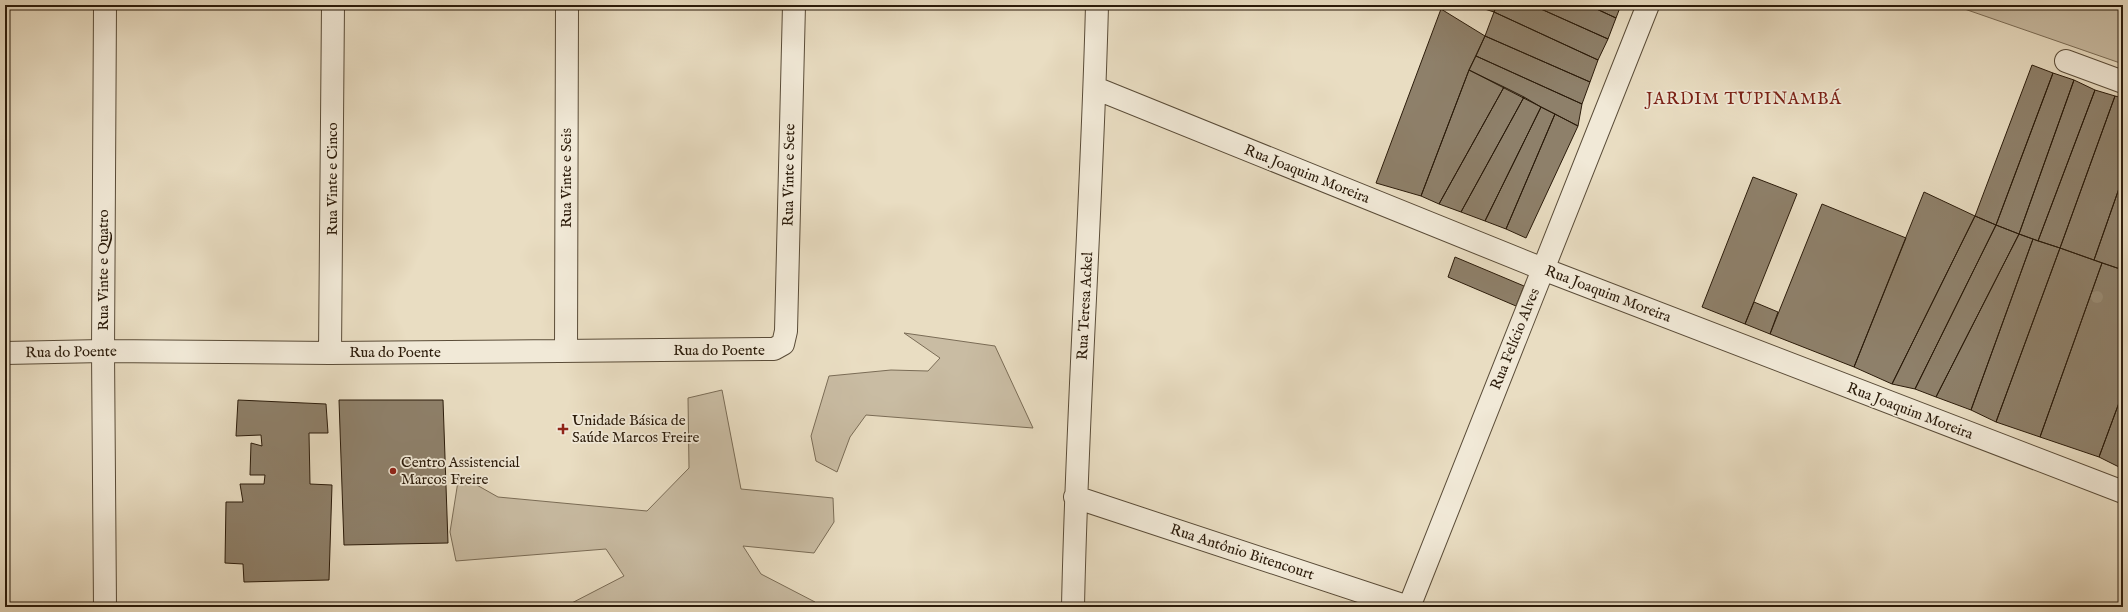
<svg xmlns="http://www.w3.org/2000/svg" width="2128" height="612" font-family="'IM FELL English',serif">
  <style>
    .green { fill: #c9bca3; stroke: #7a6c56 }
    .building { fill: #8e806a; stroke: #2b1b0a }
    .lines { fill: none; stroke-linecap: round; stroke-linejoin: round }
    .minor-casing { stroke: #5a4c38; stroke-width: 24 }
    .minor { stroke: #f1e9d7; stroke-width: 22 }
    .tree { fill: #9a8d76 }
    .poi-dot { fill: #8f2418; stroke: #f1e9d7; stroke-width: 1.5 }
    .labels { text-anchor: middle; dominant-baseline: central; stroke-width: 3.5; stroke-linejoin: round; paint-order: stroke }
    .street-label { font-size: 15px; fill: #2b1b0a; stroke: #f1e9d7 }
    .poi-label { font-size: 15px; fill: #2b1b0a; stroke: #f1e9d7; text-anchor: start }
    .quarter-label { font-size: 17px; letter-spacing: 1px; fill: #7a1f14; stroke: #f1e9d7 }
  </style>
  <rect width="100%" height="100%" fill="#e9ddc2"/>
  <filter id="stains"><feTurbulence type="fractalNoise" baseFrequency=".005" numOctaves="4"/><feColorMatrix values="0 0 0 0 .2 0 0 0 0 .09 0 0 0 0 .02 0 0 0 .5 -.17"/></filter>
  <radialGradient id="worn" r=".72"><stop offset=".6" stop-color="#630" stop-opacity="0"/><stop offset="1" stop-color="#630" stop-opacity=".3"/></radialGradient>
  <!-- green -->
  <path class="green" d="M 1953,5 L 2123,5 L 2123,64 Z
    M 904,333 L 995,346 L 1033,428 L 866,415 L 850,437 L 837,472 L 816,461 L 811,436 L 829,376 L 891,370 L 928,371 L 940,358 Z
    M 722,390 L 741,489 L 833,498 L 834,522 L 814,553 L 743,546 L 761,574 L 815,602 L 812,607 L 564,607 L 624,576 L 606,549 L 456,561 L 450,532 L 459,475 L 498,497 L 647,511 L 689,468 L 688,398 Z"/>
  <!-- building -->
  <path class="building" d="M 1426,5 L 1442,5 L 1441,9 Z
    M 1472,5 L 1497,5 L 1494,12 Z
    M 1497,5 L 1532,5 L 1608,39 L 1598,60 L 1494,12 Z
    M 1532,5 L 1588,5 L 1616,18 L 1608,39 Z
    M 1588,5 L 1621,5 L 1616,18 Z
    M 1441,9 L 1485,36 L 1469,70 L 1421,196 L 1376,183 Z
    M 1494,12 L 1598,60 L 1590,82 L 1485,36 Z
    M 1485,36 L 1590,82 L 1582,104 L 1476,56 Z
    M 1476,56 L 1582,104 L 1578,126 L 1469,70 Z
    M 2032,65 L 2053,73 L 1996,225 L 1975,216 Z
    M 1469,70 L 1504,87 L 1439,204 L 1421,196 Z
    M 2053,73 L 2074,80 L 2019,234 L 1996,225 Z
    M 2074,80 L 2095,90 L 2038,241 L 2019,234 Z
    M 1504,87 L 1524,97 L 1461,212 L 1439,204 Z
    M 2095,90 L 2115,96 L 2060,248 L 2038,241 Z
    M 2115,96 L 2123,98 L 2123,177 L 2094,260 L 2060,248 Z
    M 1524,97 L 1541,107 L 1485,221 L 1461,212 Z
    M 1541,107 L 1555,114 L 1506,229 L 1485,221 Z
    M 1555,114 L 1578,126 L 1526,238 L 1506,229 Z
    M 1753,177 L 1797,194 L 1745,324 L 1702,307 Z
    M 2123,177 L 2123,270 L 2094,260 Z
    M 1924,192 L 1975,216 L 1892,384 L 1854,367 Z
    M 1822,204 L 1906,238 L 1854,367 L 1770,334 Z
    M 1975,216 L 1996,225 L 1915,389 L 1892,384 Z
    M 1996,225 L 2019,234 L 1936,397 L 1915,389 Z
    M 2019,234 L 2033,239 L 1971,410 L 1936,397 Z
    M 2033,239 L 2060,248 L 1996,422 L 1971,410 Z
    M 2060,248 L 2102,263 L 2040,437 L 1996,422 Z
    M 1455,257 L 1524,286 L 1516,306 L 1448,277 Z
    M 2102,263 L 2123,270 L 2123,392 L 2099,457 L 2040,437 Z
    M 1754,302 L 1778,312 L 1770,334 L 1745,324 Z
    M 2123,392 L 2123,469 L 2099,457 Z
    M 238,400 L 326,404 L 328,433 L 309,433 L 310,484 L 332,485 L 329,580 L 244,582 L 243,564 L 225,563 L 226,502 L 243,502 L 240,484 L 264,484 L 265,475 L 250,475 L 251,443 L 262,446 L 261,435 L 236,436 Z
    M 339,400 L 443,400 L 448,543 L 344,545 Z"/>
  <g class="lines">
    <defs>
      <path id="minor" d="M 2066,61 L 2123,82
        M 1095,88 L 1543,269 L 2123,492
        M 566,351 L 567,5
        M 5,353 L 103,351 L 330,353 L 774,349 L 783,344 L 786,331 L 794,5
        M 330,353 L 333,5
        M 1075,497 L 1408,607
        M 105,607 L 103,351 L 105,5
        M 1073,607 C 1077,406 1092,206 1097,5
        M 1409,607 L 1648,5"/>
    </defs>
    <!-- minor casing -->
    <use href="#minor" class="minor-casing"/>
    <!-- minor -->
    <use href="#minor" class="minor"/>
  </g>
  <!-- trees -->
  <circle class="tree" cx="2097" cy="297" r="6"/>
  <!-- markers -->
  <g class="poi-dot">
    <path d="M561 423h4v4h4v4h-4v4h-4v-4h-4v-4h4z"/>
    <circle cx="393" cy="471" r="4"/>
  </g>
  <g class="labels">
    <!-- street labels -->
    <g class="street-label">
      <text transform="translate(1307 174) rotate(22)">Rua Joaquim Moreira</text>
      <text transform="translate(789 175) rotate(-89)">Rua Vinte e Sete</text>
      <text transform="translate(566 178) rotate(-90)">Rua Vinte e Seis</text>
      <text transform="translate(332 179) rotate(-90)">Rua Vinte e Cinco</text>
      <text transform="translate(103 270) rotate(-90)">Rua Vinte e Quatro</text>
      <text transform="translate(1608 294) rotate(21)">Rua Joaquim Moreira</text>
      <text transform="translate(1085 306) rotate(-87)">Rua Teresa Ackel</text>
      <text transform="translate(1515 339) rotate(-68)">Rua Felício Alves</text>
      <text x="719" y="350">Rua do Poente</text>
      <text transform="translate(71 352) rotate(-1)">Rua do Poente</text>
      <text x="395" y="352">Rua do Poente</text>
      <text transform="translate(1910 411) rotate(21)">Rua Joaquim Moreira</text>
      <text transform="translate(1242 552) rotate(18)">Rua Antônio Bitencourt</text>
    </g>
    <!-- poi labels -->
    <g class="poi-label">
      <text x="572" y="420">Unidade Básica de<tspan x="572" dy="17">Saúde Marcos Freire</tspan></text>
      <text x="401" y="462">Centro Assistencial<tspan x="401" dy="17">Marcos Freire</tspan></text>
    </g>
    <!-- quarter labels -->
    <g class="quarter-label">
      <text x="1744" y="99">JARDIM TUPINAMBÁ</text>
    </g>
  </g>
  <!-- margin -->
  <rect width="2128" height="612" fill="none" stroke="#e9ddc2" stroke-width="20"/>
  <rect x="6" y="6" width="2116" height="600" fill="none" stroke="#2b1b0a" stroke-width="2"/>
  <rect x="10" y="10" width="2108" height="592" fill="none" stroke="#2b1b0a"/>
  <rect width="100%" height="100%" filter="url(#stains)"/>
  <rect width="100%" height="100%" fill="url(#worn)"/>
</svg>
